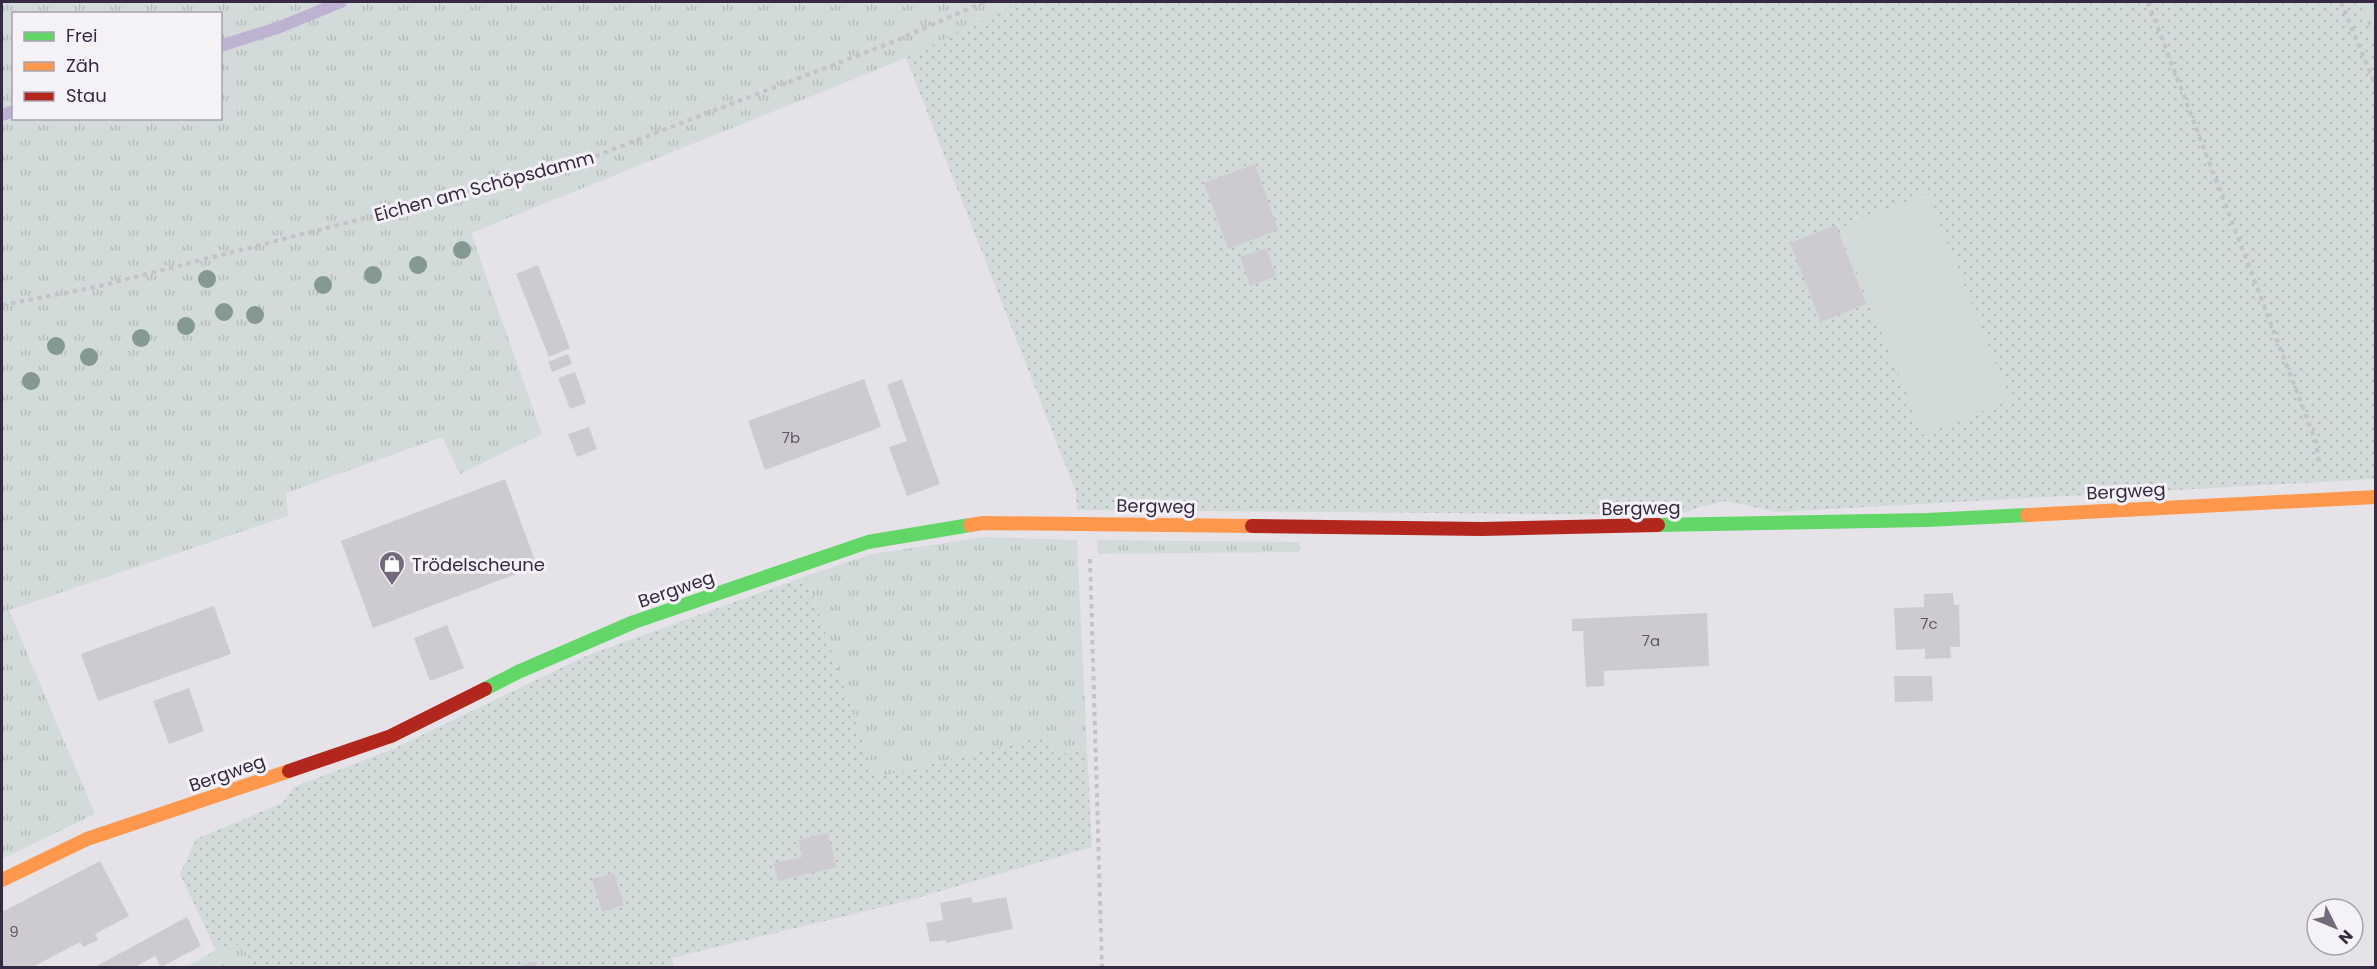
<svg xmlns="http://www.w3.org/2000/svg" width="2377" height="969" font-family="Poppins,sans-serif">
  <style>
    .grass { fill: url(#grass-tufts); fill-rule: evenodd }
    .garden { fill: url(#garden-dots) }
    .pitch { fill: #d2dbd9 }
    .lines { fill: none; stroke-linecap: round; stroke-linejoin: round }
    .stream { stroke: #beb2d2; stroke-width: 12 }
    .building { fill: #cecbd0 }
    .path { stroke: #c5c2c8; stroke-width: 4; stroke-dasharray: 4.5 4.5; stroke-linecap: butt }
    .fast { stroke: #63d668; stroke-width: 14 }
    .slow { stroke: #ff974d; stroke-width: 14 }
    .jam { stroke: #b3261e; stroke-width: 14 }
    .tree { fill: #859994 }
    .labels { text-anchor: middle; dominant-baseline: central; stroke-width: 6; stroke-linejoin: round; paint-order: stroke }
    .number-label { font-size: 15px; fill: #5d5466 }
    .street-label { font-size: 18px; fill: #352a41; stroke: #f4f1f7 }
    .poi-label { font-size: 18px; fill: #352a41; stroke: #f4f1f7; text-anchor: start }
  </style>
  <defs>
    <pattern id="grass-tufts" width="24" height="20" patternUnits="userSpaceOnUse" patternTransform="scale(1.5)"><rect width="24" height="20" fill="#d2dbd9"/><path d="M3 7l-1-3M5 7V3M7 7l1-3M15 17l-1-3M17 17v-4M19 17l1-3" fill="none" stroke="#b5bcbb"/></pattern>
    <pattern id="garden-dots" width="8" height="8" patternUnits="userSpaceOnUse" patternTransform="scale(1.5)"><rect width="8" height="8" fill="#d2dbd9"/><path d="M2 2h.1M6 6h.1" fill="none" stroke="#b5bcbb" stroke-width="1.8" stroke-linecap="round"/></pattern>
  </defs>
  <rect width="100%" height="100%" fill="#e5e3e8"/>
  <!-- grass -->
  <path class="grass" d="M 2,2 L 1027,2 L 906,58 L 471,233 L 542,434 L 460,474 L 442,437 L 286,493 L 288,516 L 9,610 L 95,814 L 2,859 ZM 14,14 L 220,14 L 220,118 L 14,118 Z
    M 2359,2 L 2375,2 L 2375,44 Z
    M 984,537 L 1077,540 L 1087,750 L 1054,755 L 1050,735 L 875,778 L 806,576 L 872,554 Z
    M 1097,540 L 1300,542 L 1299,552 L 1098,554 Z
    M 242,944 L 253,967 L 185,968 L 216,950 Z"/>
  <!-- garden -->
  <path class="garden" d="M 1021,2 L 2359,2 L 2376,44 L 2375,479 L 1776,512 L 1726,501 L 1700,507 L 1678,515 L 1077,510 L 1076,492 L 906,58 Z
    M 806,576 L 875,778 L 1050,735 L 1054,755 L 1087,750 L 1092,847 L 903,902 L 672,958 L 674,967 L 253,967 L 242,944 L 216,950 L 180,874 L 196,839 L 282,803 L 294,787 L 393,749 L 586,656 Z"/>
  <!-- pitch -->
  <path class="pitch" d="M 1927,193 L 2010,400 L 1923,435 L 1839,228 Z"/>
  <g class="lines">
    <!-- stream -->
    <path class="stream" d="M 220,46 L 280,27 L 341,2
      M 2,115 L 14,111"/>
  </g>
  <!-- building -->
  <path class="building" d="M 1255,164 L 1278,230 L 1228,249 L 1204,183 Z
    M 1836,225 L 1866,304 L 1821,322 L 1790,243 Z
    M 1266,248 L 1276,276 L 1250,286 L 1240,257 Z
    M 538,265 L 570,348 L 549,357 L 516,274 Z
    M 568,354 L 572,364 L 552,372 L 548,362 Z
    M 575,372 L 586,403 L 570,409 L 558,378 Z
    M 864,379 L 881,427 L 765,470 L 748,421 Z
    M 902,379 L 940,484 L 907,496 L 889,447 L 907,441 L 887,385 Z
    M 589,427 L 597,449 L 577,457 L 568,434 Z
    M 505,479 L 537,566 L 373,628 L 341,541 Z
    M 1953,593 L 1954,605 L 1959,605 L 1960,647 L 1950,647 L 1951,658 L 1925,659 L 1925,649 L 1896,650 L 1894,608 L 1924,607 L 1924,594 Z
    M 214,606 L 231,654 L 98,701 L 81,654 Z
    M 1707,613 L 1709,666 L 1604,671 L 1604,686 L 1586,687 L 1583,631 L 1572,631 L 1572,619 Z
    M 447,625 L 464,668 L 430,681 L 414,638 Z
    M 1894,676 L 1932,676 L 1933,701 L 1895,702 Z
    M 189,688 L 204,731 L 169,744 L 153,701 Z
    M 828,833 L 836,867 L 778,881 L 773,863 L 802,857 L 799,840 Z
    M 100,861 L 129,916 L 95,934 L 98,940 L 83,947 L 80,942 L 31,968 L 2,968 L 2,912 Z
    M 614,873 L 624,905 L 602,912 L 592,879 Z
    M 971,897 L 973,903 L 1006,897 L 1013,929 L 946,943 L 946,940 L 930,942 L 926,923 L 943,920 L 940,903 Z
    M 187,917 L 201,946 L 161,967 L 155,956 L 133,968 L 93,968 Z
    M 536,961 L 538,968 L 518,968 L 518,967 Z"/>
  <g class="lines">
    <!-- path -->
    <path class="path" d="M 2148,2 L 2316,442 L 2319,464
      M 2341,2 L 2376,87
      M 2,305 L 96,287 L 572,165 L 893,42 L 984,2
      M 1090,559 L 1102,968"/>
    <!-- fast -->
    <path class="fast" d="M 1658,525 L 1927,520 L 2027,515
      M 485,689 L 518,672 L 634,622 L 868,542 L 970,525"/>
    <!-- slow -->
    <path class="slow" d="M 2027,515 L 2376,497
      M 970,525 L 983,523 L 1252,526
      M 2,880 L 87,839 L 289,771"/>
    <!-- jam -->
    <path class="jam" d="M 1252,526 L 1482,529 L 1658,525
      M 289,771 L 391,736 L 485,689"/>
  </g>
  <!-- trees -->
  <g class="tree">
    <circle cx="462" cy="250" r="9"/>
    <circle cx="418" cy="265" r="9"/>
    <circle cx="373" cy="275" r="9"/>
    <circle cx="207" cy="279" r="9"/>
    <circle cx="323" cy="285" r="9"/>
    <circle cx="224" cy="312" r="9"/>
    <circle cx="255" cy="315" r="9"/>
    <circle cx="186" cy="326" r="9"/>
    <circle cx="141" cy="338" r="9"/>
    <circle cx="56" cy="346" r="9"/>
    <circle cx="89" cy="357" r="9"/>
    <circle cx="31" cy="381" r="9"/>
  </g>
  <!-- icons -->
  <defs>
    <symbol id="shop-pin" viewBox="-11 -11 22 30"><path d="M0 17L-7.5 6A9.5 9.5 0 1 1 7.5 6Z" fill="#736b7b" stroke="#f4f1f7"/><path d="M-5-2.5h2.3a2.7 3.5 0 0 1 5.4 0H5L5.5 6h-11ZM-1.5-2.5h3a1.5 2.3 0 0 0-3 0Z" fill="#fff"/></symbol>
  </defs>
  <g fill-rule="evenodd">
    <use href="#shop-pin" x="377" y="549" width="30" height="40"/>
  </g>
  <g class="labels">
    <!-- number labels -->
    <g class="number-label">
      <text x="791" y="437">7b</text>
      <text x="1929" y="623">7c</text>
      <text x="1651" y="640">7a</text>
      <text x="14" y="931">9</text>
    </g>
    <!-- street labels -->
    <g class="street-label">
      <text transform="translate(484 186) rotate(-15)">Eichen am Schöpsdamm</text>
      <text transform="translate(2126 491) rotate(-3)">Bergweg</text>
      <text transform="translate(1156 506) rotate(1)">Bergweg</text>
      <text transform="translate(1641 508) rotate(-1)">Bergweg</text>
      <text transform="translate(676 589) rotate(-19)">Bergweg</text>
      <text transform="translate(227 773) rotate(-19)">Bergweg</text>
    </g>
    <!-- poi labels -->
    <g class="poi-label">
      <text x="412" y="564">Trödelscheune</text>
    </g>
  </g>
  <!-- border -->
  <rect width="2377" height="969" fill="none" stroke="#352a41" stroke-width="6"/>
  <!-- legend -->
  <rect x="12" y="12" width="210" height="108" fill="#f4f1f7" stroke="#a8a1ae" stroke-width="1.5"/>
  <rect x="24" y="32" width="30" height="9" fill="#63d668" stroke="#a8a1ae" stroke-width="1.5"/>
  <text x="66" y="42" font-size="18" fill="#352a41">Frei</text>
  <rect x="24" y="62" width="30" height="9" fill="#ff974d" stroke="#a8a1ae" stroke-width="1.5"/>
  <text x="66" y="72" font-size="18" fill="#352a41">Zäh</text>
  <rect x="24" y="92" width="30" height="9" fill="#b3261e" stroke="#a8a1ae" stroke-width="1.5"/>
  <text x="66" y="102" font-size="18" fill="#352a41">Stau</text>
  <!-- north arrow -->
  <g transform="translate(2335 927) rotate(133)"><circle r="28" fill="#f4f1f7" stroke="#a8a1ae" stroke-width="1.5"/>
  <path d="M0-4.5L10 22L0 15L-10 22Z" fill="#736b7b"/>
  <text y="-9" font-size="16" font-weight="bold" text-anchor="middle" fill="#352a41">N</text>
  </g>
</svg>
